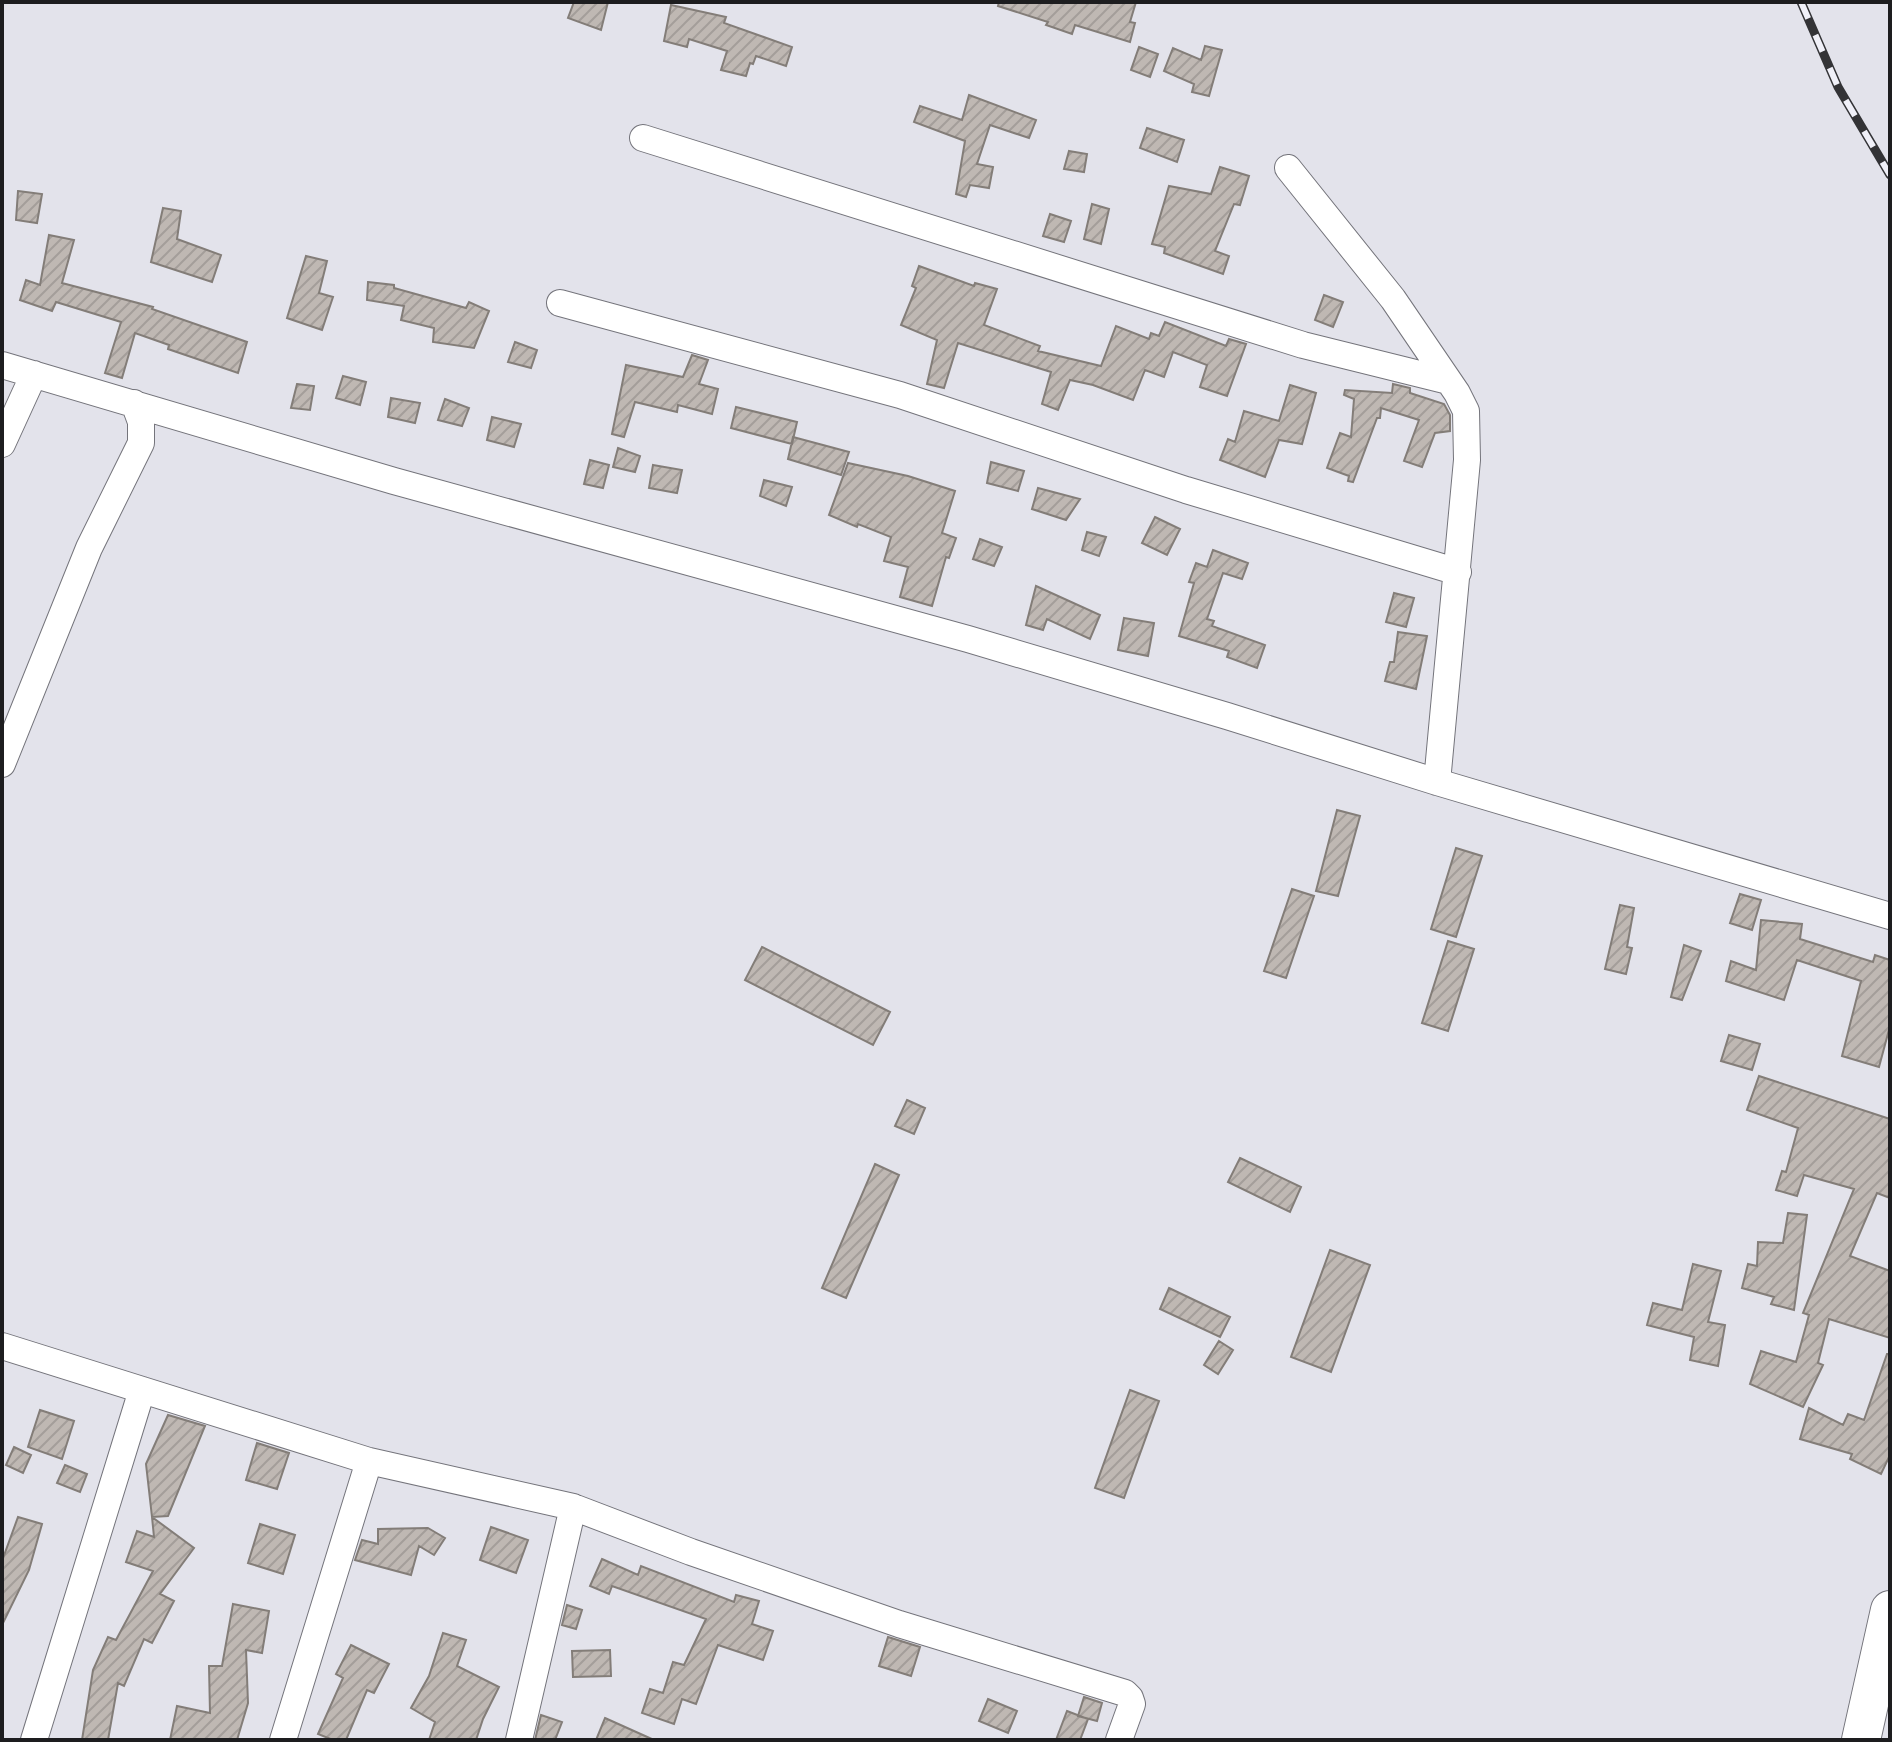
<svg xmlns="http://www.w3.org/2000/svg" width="1892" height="1742" font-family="Literata,serif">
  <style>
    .building { fill: url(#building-hatch); stroke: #837d78; stroke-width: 2 }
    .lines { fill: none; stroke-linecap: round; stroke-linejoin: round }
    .street-casing { stroke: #74747b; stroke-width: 28 }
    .secondary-casing { stroke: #74747b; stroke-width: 40 }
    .street { stroke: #fff; stroke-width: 26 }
    .secondary { stroke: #fff; stroke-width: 38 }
    .rail-casing { stroke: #333336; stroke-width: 9 }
    .rail { stroke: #f0f0f8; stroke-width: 6; stroke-dasharray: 18; stroke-linecap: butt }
  </style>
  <defs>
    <pattern id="building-hatch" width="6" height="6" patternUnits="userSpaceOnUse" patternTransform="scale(2)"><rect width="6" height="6" fill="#bfb8b3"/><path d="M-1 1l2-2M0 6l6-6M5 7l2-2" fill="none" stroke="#a49e9a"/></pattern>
  </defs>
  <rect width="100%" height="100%" fill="#e3e3eb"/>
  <!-- building -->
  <path class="building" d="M 574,2 L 608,2 L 601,30 L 568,18 Z
    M 999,2 L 1136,2 L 1130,22 L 1135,23 L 1130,42 L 1075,25 L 1072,34 L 1046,25 L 1048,22 L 998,6 Z
    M 671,5 L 726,17 L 724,23 L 792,47 L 786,66 L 756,56 L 753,64 L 750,63 L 746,76 L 721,70 L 727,51 L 689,39 L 687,47 L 664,41 Z
    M 1205,46 L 1222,50 L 1209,96 L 1192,92 L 1194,84 L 1164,71 L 1173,48 L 1201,60 Z
    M 1139,47 L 1158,54 L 1150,77 L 1131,70 Z
    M 969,95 L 1036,120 L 1029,138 L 990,125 L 977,164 L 993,167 L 989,188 L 970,185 L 966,197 L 956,194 L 965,141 L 914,122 L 920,106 L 962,120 Z
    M 1147,128 L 1184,140 L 1177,162 L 1140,148 Z
    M 1069,151 L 1087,154 L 1084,172 L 1064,169 Z
    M 1220,167 L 1249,176 L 1240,205 L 1234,204 L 1215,251 L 1229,256 L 1223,274 L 1164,253 L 1165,247 L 1152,244 L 1169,186 L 1211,194 Z
    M 18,191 L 42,194 L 37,223 L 16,220 Z
    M 1092,204 L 1109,209 L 1101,244 L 1084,239 Z
    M 163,208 L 181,211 L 177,239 L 221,255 L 212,282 L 151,262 Z
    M 1050,214 L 1071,221 L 1064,242 L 1043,236 Z
    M 49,235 L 74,240 L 62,283 L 153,307 L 152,309 L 247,342 L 238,373 L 168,349 L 169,345 L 135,333 L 122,378 L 105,373 L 121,322 L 56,302 L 52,311 L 20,300 L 26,280 L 40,285 Z
    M 306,256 L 327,261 L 319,293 L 333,297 L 322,330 L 287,318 Z
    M 919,266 L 974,286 L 975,283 L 997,289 L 984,325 L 1040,346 L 1038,351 L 1101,366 L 1116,326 L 1149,339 L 1151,333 L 1159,336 L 1165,322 L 1226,346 L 1229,339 L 1246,344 L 1227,396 L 1200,387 L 1207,365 L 1173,352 L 1164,377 L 1145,370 L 1133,400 L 1093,385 L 1070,380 L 1058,410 L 1042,404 L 1051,372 L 958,343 L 944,388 L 927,384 L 937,340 L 901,325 L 916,288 L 912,286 Z
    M 368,282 L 394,285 L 394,288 L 466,308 L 469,302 L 489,311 L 474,348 L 433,342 L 434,328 L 401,320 L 404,306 L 367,300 Z
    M 1324,295 L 1343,302 L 1333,327 L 1315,320 Z
    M 515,342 L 537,350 L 531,368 L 508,362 Z
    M 692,355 L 708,360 L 699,384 L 718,389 L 712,414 L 678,405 L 677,412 L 635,402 L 624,437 L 612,434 L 626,365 L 683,377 Z
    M 343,376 L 366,382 L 360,405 L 336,398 Z
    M 297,384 L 314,386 L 310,410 L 291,408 Z
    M 1393,384 L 1410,388 L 1410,393 L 1444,404 L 1450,415 L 1450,431 L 1435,433 L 1422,467 L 1404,461 L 1419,420 L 1381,408 L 1380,418 L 1377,418 L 1353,482 L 1348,481 L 1349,476 L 1327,468 L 1340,433 L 1351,437 L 1354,399 L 1344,395 L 1345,390 L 1392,393 Z
    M 1290,385 L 1316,393 L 1302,444 L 1279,440 L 1265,477 L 1220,460 L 1228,439 L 1235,442 L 1244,411 L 1279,421 Z
    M 391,398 L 420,403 L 415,423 L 388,417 Z
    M 445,399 L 469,408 L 462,426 L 438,420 Z
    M 736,407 L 797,422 L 792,444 L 731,428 Z
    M 492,417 L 521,424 L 514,447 L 487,440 Z
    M 793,437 L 849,452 L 841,475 L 788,459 Z
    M 618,448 L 640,456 L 635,472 L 613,467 Z
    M 590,460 L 609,465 L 603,488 L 584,484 Z
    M 991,462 L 1024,471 L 1018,491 L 987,483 Z
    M 848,463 L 908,476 L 955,491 L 942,533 L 956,538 L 949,558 L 946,557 L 932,606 L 900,597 L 908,567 L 884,561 L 891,537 L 858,524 L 857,527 L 829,515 Z
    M 653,465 L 682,470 L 677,493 L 649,488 Z
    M 764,480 L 792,487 L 786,506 L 760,496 Z
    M 1038,488 L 1080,499 L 1066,520 L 1032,509 Z
    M 1155,517 L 1180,529 L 1167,555 L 1142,543 Z
    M 1087,532 L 1106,537 L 1099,556 L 1082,550 Z
    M 980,539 L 1002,547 L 994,566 L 973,559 Z
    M 1213,550 L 1248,563 L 1242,579 L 1223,573 L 1207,619 L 1214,621 L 1212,626 L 1265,645 L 1257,668 L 1227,657 L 1229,651 L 1179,636 L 1194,583 L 1189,582 L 1196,563 L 1207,567 Z
    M 1036,586 L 1100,615 L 1090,639 L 1047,619 L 1043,630 L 1026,625 Z
    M 1394,593 L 1414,598 L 1406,627 L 1386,622 Z
    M 1124,618 L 1154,623 L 1148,656 L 1118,650 Z
    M 1398,632 L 1427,636 L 1416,689 L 1385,681 L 1390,662 L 1394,662 Z
    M 1337,810 L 1360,816 L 1338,896 L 1316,891 Z
    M 1456,848 L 1482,856 L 1456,937 L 1431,929 Z
    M 1292,889 L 1314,896 L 1286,978 L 1264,971 Z
    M 1740,894 L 1761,900 L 1752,930 L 1730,923 Z
    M 1620,905 L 1634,908 L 1627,947 L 1632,948 L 1626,974 L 1605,969 Z
    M 1761,920 L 1802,924 L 1800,939 L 1873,962 L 1875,955 L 1890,960 L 1890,1026 L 1879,1067 L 1842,1056 L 1861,981 L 1797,960 L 1784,1000 L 1726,981 L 1731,961 L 1756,970 Z
    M 1448,941 L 1474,949 L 1448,1031 L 1422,1023 Z
    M 1684,945 L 1701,951 L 1682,1000 L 1671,997 Z
    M 762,947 L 890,1012 L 873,1045 L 745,980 Z
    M 1729,1035 L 1760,1044 L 1752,1070 L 1721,1061 Z
    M 1759,1076 L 1890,1119 L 1890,1198 L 1877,1193 L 1850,1256 L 1890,1271 L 1890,1338 L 1829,1319 L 1818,1363 L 1823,1365 L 1803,1407 L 1750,1384 L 1761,1351 L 1796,1362 L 1809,1315 L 1803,1313 L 1854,1189 L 1804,1175 L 1797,1196 L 1776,1190 L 1782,1171 L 1786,1172 L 1798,1128 L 1747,1110 Z
    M 907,1100 L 925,1108 L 914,1134 L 895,1126 Z
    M 1240,1158 L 1301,1187 L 1290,1212 L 1228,1182 Z
    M 875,1164 L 899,1175 L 846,1298 L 822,1288 Z
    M 1788,1213 L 1807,1215 L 1794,1310 L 1771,1304 L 1774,1297 L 1742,1288 L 1748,1264 L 1757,1266 L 1758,1242 L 1783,1243 Z
    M 1330,1250 L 1370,1265 L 1331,1372 L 1291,1357 Z
    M 1693,1264 L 1721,1271 L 1708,1322 L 1725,1325 L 1718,1366 L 1690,1360 L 1694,1337 L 1647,1325 L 1653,1303 L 1682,1310 Z
    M 1169,1288 L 1230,1317 L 1220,1337 L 1160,1309 Z
    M 1219,1341 L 1233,1350 L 1218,1374 L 1204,1365 Z
    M 1887,1354 L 1890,1354 L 1890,1455 L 1881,1474 L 1850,1459 L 1852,1454 L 1800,1439 L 1809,1408 L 1843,1425 L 1848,1414 L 1864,1420 Z
    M 1130,1390 L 1159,1401 L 1124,1498 L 1095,1488 Z
    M 40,1410 L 74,1421 L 62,1459 L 28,1447 Z
    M 168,1415 L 205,1426 L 168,1516 L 152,1517 L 146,1464 Z
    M 257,1443 L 289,1453 L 277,1489 L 246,1480 Z
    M 14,1447 L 31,1455 L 23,1473 L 6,1465 Z
    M 65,1465 L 87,1474 L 80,1492 L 57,1483 Z
    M 18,1517 L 42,1524 L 29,1570 L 2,1625 L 2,1561 Z
    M 152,1517 L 194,1548 L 160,1594 L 174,1601 L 152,1643 L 144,1639 L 124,1686 L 118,1683 L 108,1740 L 82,1740 L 93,1670 L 108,1637 L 116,1640 L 153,1571 L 126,1562 L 137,1531 L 154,1537 Z
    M 260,1524 L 295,1535 L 283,1574 L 248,1563 Z
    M 491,1527 L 528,1540 L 516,1573 L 480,1560 Z
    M 428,1528 L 445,1538 L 434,1555 L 419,1546 L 411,1575 L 355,1560 L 362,1540 L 378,1544 L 378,1529 Z
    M 602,1559 L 638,1575 L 641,1566 L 734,1602 L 736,1595 L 759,1601 L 752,1624 L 773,1631 L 763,1660 L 718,1645 L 696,1704 L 682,1699 L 674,1724 L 642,1713 L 650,1689 L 663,1693 L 673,1662 L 684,1665 L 706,1619 L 612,1586 L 609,1594 L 590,1586 Z
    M 233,1604 L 269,1611 L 262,1653 L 246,1650 L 248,1703 L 237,1740 L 170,1740 L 177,1706 L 210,1713 L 209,1666 L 222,1666 Z
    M 567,1605 L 582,1610 L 576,1629 L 562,1625 Z
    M 443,1633 L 466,1640 L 457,1666 L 499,1687 L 483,1719 L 476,1740 L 429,1740 L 435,1722 L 411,1708 L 429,1676 Z
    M 888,1637 L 920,1647 L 911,1676 L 879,1666 Z
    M 351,1645 L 389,1664 L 374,1693 L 367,1690 L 346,1740 L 333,1740 L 318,1734 L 343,1678 L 336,1674 Z
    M 610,1650 L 611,1676 L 573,1677 L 572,1651 Z
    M 1084,1697 L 1102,1703 L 1097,1721 L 1078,1716 Z
    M 988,1699 L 1017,1711 L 1008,1733 L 979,1721 Z
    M 1067,1711 L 1088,1719 L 1080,1740 L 1056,1740 Z
    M 541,1715 L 562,1722 L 555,1740 L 535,1740 Z
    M 605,1718 L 654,1740 L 596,1740 Z"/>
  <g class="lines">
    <defs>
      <path id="street" d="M 643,138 L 1303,345 L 1448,381
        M 1288,168 L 1393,299 L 1457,393 L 1466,411 L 1467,460 L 1437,782
        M 560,303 L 900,395 L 1186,490 L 1458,572
        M 2,365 L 394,481 L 968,639 L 1227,716 L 1437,782 L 1890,916
        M 2,444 L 34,374
        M 2,764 L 89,548 L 141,443 L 141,422 L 134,403
        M 2,1346 L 369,1461 L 573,1507
        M 34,1740 L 142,1390
        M 283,1740 L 369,1461
        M 519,1740 L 573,1507 L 691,1552 L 899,1624 L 1125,1693 L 1130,1698 L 1132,1704 L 1119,1740"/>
      <path id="secondary" d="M 1861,1740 L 1890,1610"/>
    </defs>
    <!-- street casing -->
    <use href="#street" class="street-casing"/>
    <!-- secondary casing -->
    <use href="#secondary" class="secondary-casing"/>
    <!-- street -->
    <use href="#street" class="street"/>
    <!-- secondary -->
    <use href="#secondary" class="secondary"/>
    <defs>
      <path id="rail" d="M 1801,2 L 1838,87 L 1890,175"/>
    </defs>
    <!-- rail casing -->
    <use href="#rail" class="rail-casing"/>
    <!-- rail -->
    <use href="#rail" class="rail"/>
  </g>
  <!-- border -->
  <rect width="1892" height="1742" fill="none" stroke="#1d1d1f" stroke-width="8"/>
</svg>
